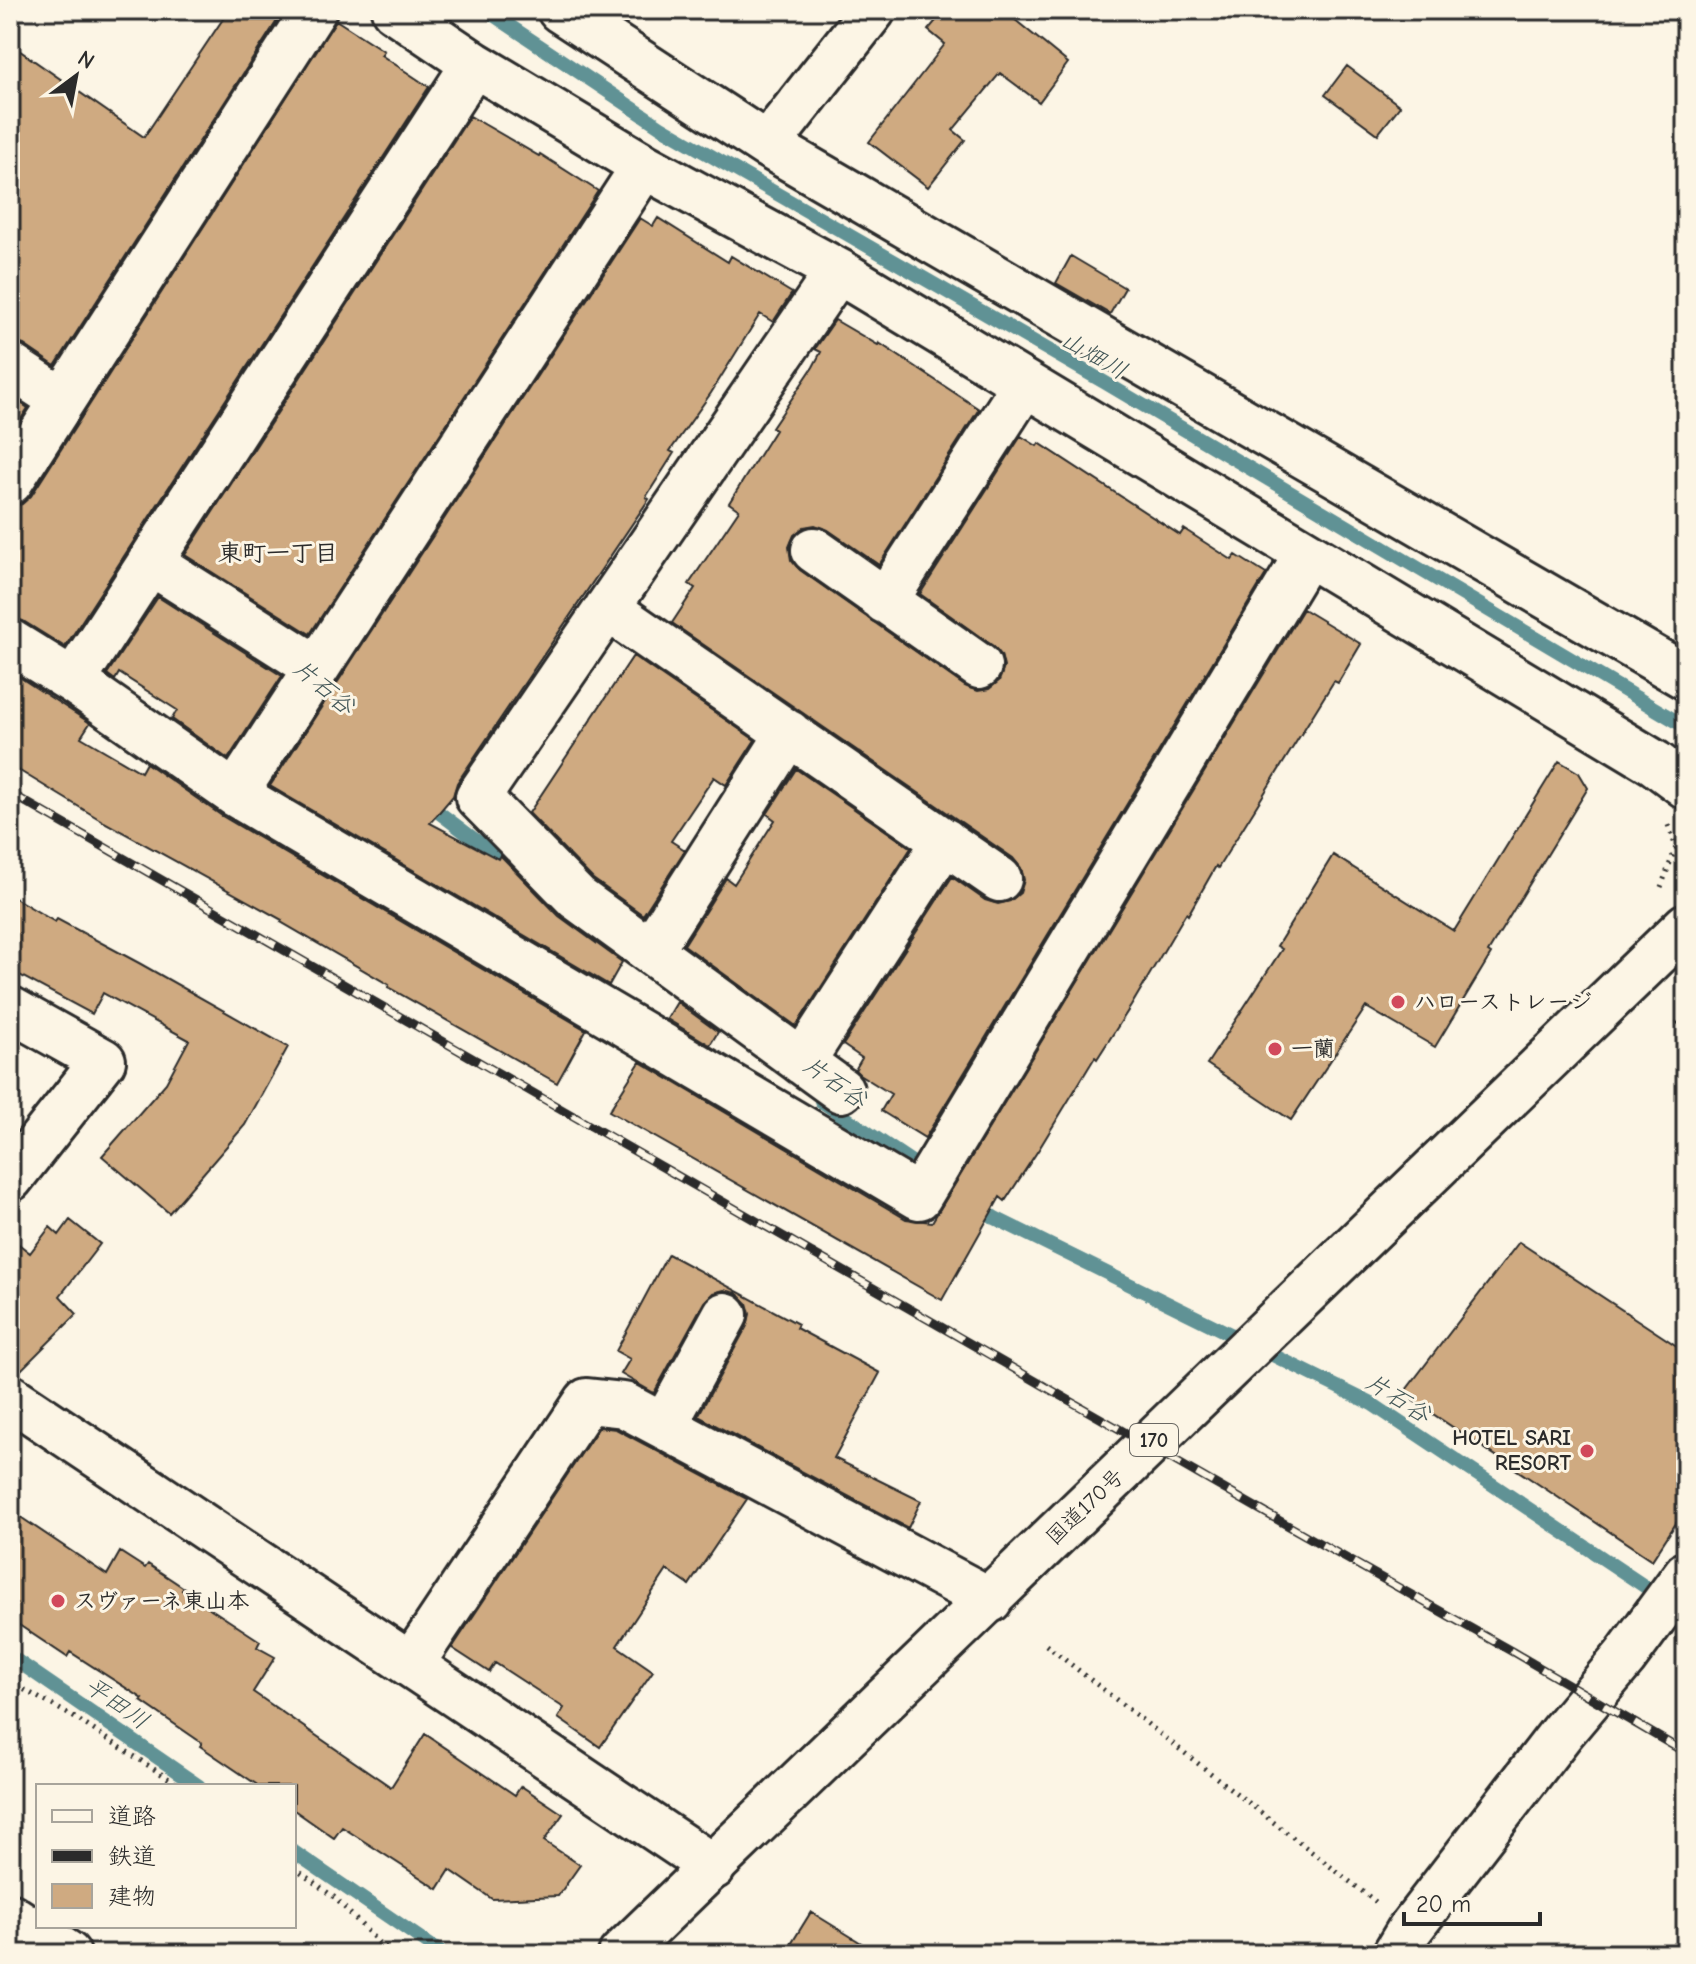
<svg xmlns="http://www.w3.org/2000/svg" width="1696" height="1964" font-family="'Comic Neue','Klee One',sans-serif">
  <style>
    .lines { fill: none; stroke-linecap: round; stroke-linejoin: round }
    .stream { stroke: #619295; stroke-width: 14 }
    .building { fill: #cfaa81; stroke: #2b2b2b; stroke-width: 2 }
    .minor-casing { stroke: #2b2b2b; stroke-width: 50 }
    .major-casing { stroke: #2b2b2b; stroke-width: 50 }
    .highway-casing { stroke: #2b2b2b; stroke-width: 50 }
    .path { stroke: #2b2b2b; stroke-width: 5; stroke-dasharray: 2 6; stroke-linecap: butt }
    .minor { stroke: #fcf5e5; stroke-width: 44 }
    .major { stroke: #fcf5e5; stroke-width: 44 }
    .highway { stroke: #fcf5e5; stroke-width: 44 }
    .rail-casing { stroke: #2b2b2b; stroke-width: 9 }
    .rail { stroke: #fcf5e5; stroke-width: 6; stroke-dasharray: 18; stroke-linecap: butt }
    .poi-dot { fill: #d1495b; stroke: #fcf5e5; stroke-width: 3 }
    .labels { text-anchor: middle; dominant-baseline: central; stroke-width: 6; stroke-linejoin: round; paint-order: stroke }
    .shield { fill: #fcf5e5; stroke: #6a6863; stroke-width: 2 }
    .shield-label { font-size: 20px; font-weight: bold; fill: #2b2b2b }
    .poi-label { font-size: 22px; font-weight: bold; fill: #2b2b2b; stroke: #fcf5e5; text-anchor: start }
    .street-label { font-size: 22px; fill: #2b2b2b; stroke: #fcf5e5 }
    .water-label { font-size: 24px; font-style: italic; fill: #425657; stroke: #fcf5e5 }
    .neighbourhood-label { font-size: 24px; font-weight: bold; fill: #2b2b2b; stroke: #fcf5e5 }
  </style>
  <rect width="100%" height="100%" fill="#fcf5e5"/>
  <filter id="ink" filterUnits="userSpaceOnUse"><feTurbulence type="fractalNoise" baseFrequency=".0125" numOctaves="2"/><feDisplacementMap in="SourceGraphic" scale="16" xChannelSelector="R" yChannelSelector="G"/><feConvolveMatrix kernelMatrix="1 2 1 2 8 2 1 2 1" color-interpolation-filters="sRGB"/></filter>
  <g filter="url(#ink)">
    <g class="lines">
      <!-- stream -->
      <path class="stream" d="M 486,10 L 661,127 L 1104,382 L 1686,727
        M 425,802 L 543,891
        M 821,1101 L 995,1218 L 1372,1404 L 1686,1614
        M 10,1656 L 199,1786
        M 294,1852 L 443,1954"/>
    </g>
    <!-- building -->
    <path class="building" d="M 229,10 L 284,10 L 55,366 L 24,345 L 10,341 L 10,44 L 144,137 Z
      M 945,10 L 1003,10 L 1068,63 L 1039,102 L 1000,73 L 953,130 L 965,140 L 928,187 L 869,142 L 945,44 L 928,30 Z
      M 336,20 L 384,51 L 381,55 L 429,87 L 427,90 L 65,647 L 23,621 L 10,617 L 10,507 L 22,504 L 31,496 Z
      M 1347,66 L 1400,106 L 1378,134 L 1325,95 Z
      M 470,116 L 539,156 L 540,154 L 598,191 L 310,634 L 185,555 Z
      M 640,218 L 653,226 L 658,218 L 728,262 L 731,256 L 792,293 L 773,322 L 760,314 L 711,393 L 670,451 L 674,453 L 646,497 L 649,499 L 457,783 L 453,796 L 430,823 L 498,859 L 500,855 L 559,916 L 622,962 L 609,985 L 270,786 Z
      M 1071,256 L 1125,288 L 1110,314 L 1056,283 Z
      M 835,320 L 878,345 L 879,343 L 979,409 L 879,565 L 828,530 L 815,525 L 804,527 L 794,535 L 789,547 L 791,560 L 800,570 L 965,686 L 978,691 L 989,689 L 999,681 L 1004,667 L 1001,655 L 993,646 L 920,594 L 1021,436 L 1037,446 L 1039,443 L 1180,535 L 1184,529 L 1232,560 L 1236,555 L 1266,574 L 925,1138 L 881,1111 L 891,1094 L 859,1074 L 855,1070 L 862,1058 L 843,1045 L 952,877 L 985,900 L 998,904 L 1010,901 L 1020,893 L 1024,880 L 1021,868 L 1013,858 L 672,623 L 695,588 L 689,584 L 739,510 L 729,503 L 775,430 L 772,428 L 813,367 L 821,352 L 815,349 Z
      M 10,396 L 28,408 L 10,436 Z
      M 158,597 L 282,676 L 228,759 L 172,719 L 177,710 L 119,673 L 115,680 L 107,674 Z
      M 1303,609 L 1361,644 L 1338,683 L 1334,681 L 1218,868 L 1216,866 L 1188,915 L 1186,913 L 1131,1006 L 1097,1059 L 1095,1057 L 1039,1149 L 1005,1201 L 1000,1197 L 942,1300 L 609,1111 L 640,1062 L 906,1219 L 932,1222 Z
      M 633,656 L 755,740 L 726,785 L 714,777 L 671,841 L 685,850 L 643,915 L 593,879 L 529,813 Z
      M 10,671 L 90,723 L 81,737 L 141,772 L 146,763 L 222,816 L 586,1030 L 557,1083 L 388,987 L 389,985 L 281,922 L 282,920 L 104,822 L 10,765 Z
      M 1559,761 L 1579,773 L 1588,788 L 1488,952 L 1491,954 L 1435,1047 L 1366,1007 L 1291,1120 L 1207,1064 L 1282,949 L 1277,946 L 1333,855 L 1454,931 Z
      M 796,769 L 911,848 L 796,1026 L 684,945 L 726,878 L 734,884 L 775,820 L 767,814 Z
      M 10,895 L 55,922 L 57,919 L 139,963 L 288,1047 L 245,1125 L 169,1213 L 102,1156 L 166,1083 L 189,1040 L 103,993 L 92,1014 L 10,970 Z
      M 677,1002 L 718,1032 L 710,1045 L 667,1019 Z
      M 70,1220 L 100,1244 L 60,1296 L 77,1314 L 17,1374 L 10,1372 L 10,1237 L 30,1253 L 50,1227 L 59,1235 Z
      M 1519,1242 L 1686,1352 L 1686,1508 L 1652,1560 L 1403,1394 Z
      M 668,1254 L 798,1324 L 796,1328 L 880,1373 L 834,1458 L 921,1501 L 908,1528 L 698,1416 L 747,1326 L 750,1314 L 747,1303 L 736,1293 L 724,1290 L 713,1293 L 704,1302 L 654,1393 L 621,1374 L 630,1359 L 616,1351 Z
      M 599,1427 L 616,1429 L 747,1499 L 689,1585 L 667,1570 L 617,1646 L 653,1671 L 600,1747 L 558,1718 L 564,1708 L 495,1663 L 489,1672 L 452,1648 Z
      M 10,1510 L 107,1575 L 120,1552 L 145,1568 L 148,1564 L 184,1588 L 182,1590 L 260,1641 L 257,1647 L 275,1657 L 253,1692 L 391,1787 L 425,1734 L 515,1795 L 521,1786 L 563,1814 L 544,1841 L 580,1865 L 558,1896 L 492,1899 L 450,1870 L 438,1889 L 342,1827 L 334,1838 L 294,1810 L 294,1786 L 259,1786 L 200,1746 L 202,1743 L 141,1701 L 143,1699 L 70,1652 L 67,1657 L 10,1619 Z
      M 811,1912 L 879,1954 L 785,1954 Z"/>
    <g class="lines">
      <defs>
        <path id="minor" d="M 394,10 L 474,64 L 644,166 L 838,271 L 1655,763 L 1686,786
          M 560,10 L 767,145 L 873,10
          M 767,145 L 1686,677
          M 838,271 L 478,797 L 577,898 L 841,1090
          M 10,366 L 62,400
          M 10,482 L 314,10
          M 814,550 L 979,666
          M 150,562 L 317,668
          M 885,601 L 1025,384
          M 607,608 L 999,879
          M 10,642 L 73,681 L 235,794 L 919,1197 L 1307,554
          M 73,681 L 474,64
          M 235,794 L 644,166
          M 650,951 L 789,733
          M 10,1009 L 103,1061 L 10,1179
          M 802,1062 L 945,841
          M 10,1397 L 713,1867
          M 664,1426 L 725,1315
          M 412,1663 L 587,1401 L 624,1405 L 990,1600
          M 1395,1954 L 1410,1929 L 1562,1732 L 1625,1657 L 1686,1574"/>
        <path id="major" d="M 10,1916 L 68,1954"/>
        <path id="highway" d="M 621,1954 L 1686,926"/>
      </defs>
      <!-- minor casing -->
      <use href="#minor" class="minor-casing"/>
      <!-- major casing -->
      <use href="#major" class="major-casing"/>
      <!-- highway casing -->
      <use href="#highway" class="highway-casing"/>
      <!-- path -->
      <path class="path" d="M 1661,887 L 1676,847 L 1668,825
        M 1677,1024 L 1686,1015
        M 1046,1645 L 1376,1902
        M 10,1682 L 72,1716 L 180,1786
        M 294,1868 L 334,1897 L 378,1942 L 395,1954"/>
      <!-- minor -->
      <use href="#minor" class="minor"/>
      <!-- major -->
      <use href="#major" class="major"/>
      <!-- highway -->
      <use href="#highway" class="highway"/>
      <defs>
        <path id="rail" d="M 10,793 L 1264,1512 L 1513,1652 L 1686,1753"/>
      </defs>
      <!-- rail casing -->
      <use href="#rail" class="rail-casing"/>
      <!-- rail -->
      <use href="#rail" class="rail"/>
    </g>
  </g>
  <!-- markers -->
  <g class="poi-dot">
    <circle cx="1398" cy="1002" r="8"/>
    <circle cx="1275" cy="1049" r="8"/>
    <circle cx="1587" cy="1451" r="8"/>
    <circle cx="58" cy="1601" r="8"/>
  </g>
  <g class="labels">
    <!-- shield labels -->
    <rect class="shield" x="1130" y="1424" width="48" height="32" rx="6"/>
    <g class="shield-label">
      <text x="1154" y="1440">170</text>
    </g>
    <!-- poi labels -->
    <g class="poi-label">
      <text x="1414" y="1002">ハローストレージ</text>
      <text x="1291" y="1049">一蘭</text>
      <text x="1571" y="1438" text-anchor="end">HOTEL SARI<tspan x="1571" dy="25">RESORT</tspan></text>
      <text x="74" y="1601">スヴァーネ東山本</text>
    </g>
    <!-- street labels -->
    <g class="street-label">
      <text transform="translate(1085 1507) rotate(-44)">国道170号</text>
    </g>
    <!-- water labels -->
    <g class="water-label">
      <text transform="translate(1094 355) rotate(30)">山畑川</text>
      <text transform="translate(324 687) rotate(40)">片石谷</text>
      <text transform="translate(835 1082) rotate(35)">片石谷</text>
      <text transform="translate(1398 1398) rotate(32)">片石谷</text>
      <text transform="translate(117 1703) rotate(35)">平田川</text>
    </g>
    <!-- neighbourhood labels -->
    <g class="neighbourhood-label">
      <text x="278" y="553">東町一丁目</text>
    </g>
  </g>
  <!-- margin -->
  <rect width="1696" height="1964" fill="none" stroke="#fcf5e5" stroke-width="40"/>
  <rect x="20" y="20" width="1656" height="1924" fill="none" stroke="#2b2b2b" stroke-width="3" filter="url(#ink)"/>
  <!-- legend -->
  <rect x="36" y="1784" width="260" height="144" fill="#fcf5e5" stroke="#a8a49b" stroke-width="2"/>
  <rect x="52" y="1810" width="40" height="12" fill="#fcf5e5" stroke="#a8a49b" stroke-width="2"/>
  <text x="108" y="1824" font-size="24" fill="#2b2b2b">道路</text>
  <rect x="52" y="1850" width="40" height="12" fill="#2b2b2b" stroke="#a8a49b" stroke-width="2"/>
  <text x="108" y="1864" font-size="24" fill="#2b2b2b">鉄道</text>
  <rect x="52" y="1884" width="40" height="24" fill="#cfaa81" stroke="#a8a49b" stroke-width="2"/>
  <text x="108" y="1904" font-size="24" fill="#2b2b2b">建物</text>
  <!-- north arrow -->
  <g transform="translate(76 76) rotate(32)" stroke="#fcf5e5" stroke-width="6" paint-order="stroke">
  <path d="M0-6L14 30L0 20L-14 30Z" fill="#2b2b2b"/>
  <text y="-12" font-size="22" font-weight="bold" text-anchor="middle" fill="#2b2b2b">N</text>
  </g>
  <!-- scale -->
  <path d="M1404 1912v12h136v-12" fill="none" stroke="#2b2b2b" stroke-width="4"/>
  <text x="1416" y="1912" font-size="24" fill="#2b2b2b" stroke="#fcf5e5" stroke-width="6" paint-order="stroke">20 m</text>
</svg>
